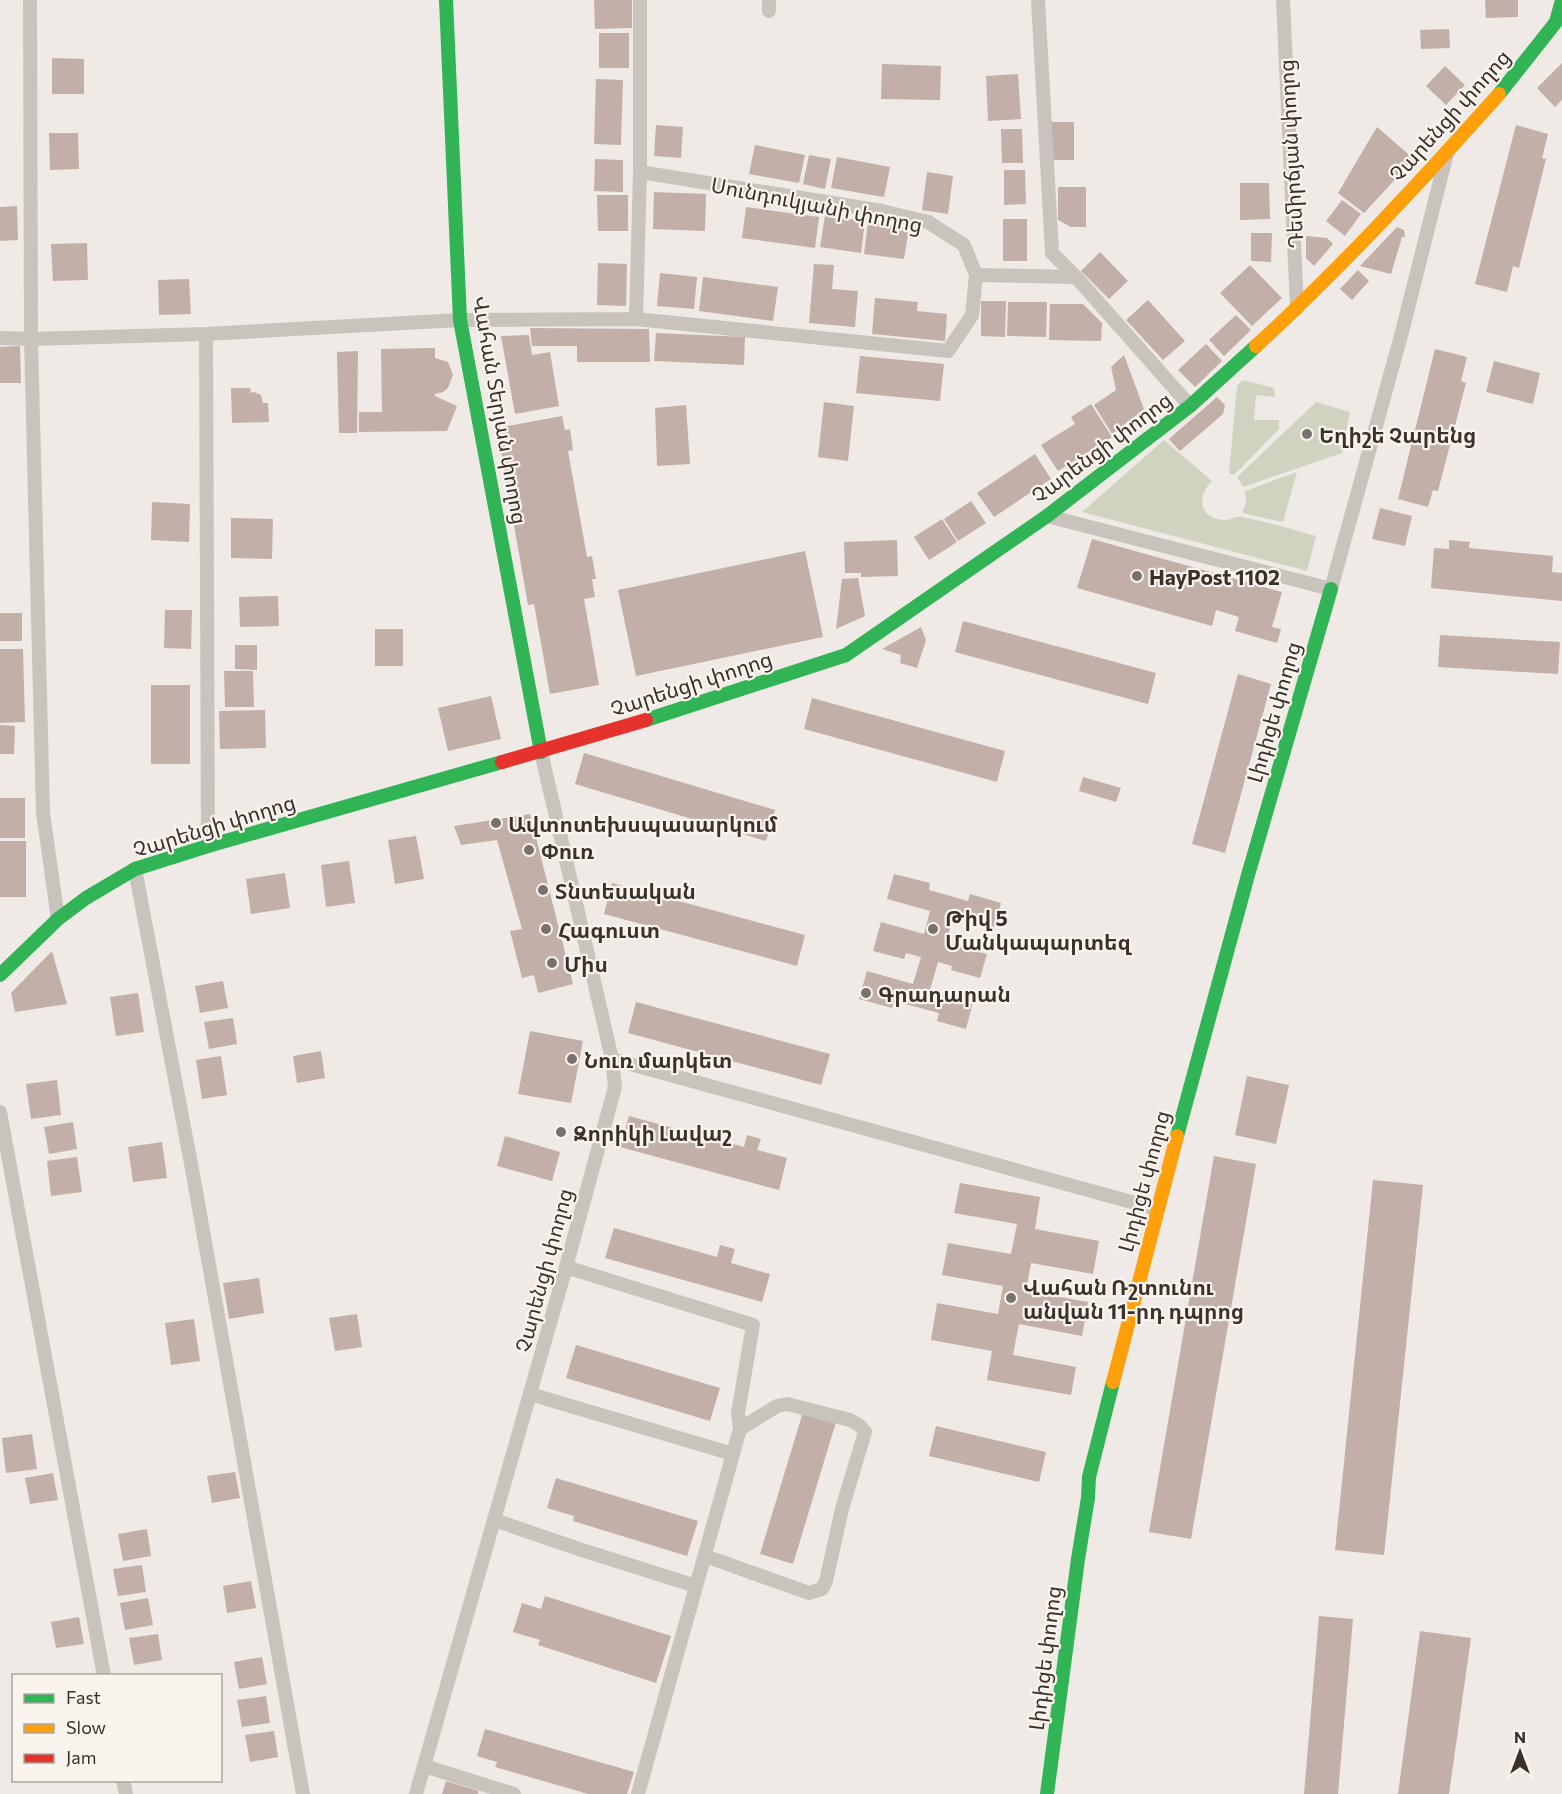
<svg xmlns="http://www.w3.org/2000/svg" width="1562" height="1794" font-family="Commissioner,'Noto Sans Armenian',sans-serif">
  <style>
    .green { fill: #d1d3c1 }
    .building { fill: #c2afa8 }
    .lines { fill: none; stroke-linecap: round; stroke-linejoin: round }
    .street { stroke: #c9c3be; stroke-width: 14 }
    .fast { stroke: #30b455; stroke-width: 14 }
    .slow { stroke: #ff9f0a; stroke-width: 14 }
    .jam { stroke: #e5322d; stroke-width: 14 }
    .poi-dot { fill: #79716d; stroke: #faf4ef; stroke-width: 2 }
    .labels { text-anchor: middle; dominant-baseline: central; stroke-width: 4.5; stroke-linejoin: round; paint-order: stroke }
    .street-label { font-size: 21px; fill: #3a302c; stroke: #faf4ef }
    .poi-label { font-size: 21px; font-weight: bold; fill: #3a302c; stroke: #faf4ef; text-anchor: start }
  </style>
  <rect width="100%" height="100%" fill="#efeae6"/>
  <!-- green -->
  <path class="green" d="M 1243,380 L 1274,388 L 1275,397 L 1256,395 L 1254,420 L 1279,420 L 1279,429 L 1234,475 L 1229,473 L 1237,386 Z
    M 1316,402 L 1350,412 L 1342,453 L 1243,487 L 1237,477 Z
    M 1164,440 L 1212,481 C 1196,497 1199,519 1225,520 C 1232,520 1236,515 1243,517 C 1268,522 1292,529 1316,536 L 1307,571 L 1082,512 Z
    M 1297,472 L 1283,522 L 1242,513 L 1246,503 L 1245,491 Z"/>
  <!-- building -->
  <path class="building" d="M 594,0 L 632,0 L 632,28 L 595,29 Z
    M 1485,0 L 1518,0 L 1518,17 L 1486,18 Z
    M 1449,29 L 1450,48 L 1421,49 L 1420,30 Z
    M 599,33 L 629,33 L 629,68 L 599,68 Z
    M 52,58 L 84,59 L 84,94 L 52,94 Z
    M 1562,63 L 1562,100 L 1555,107 L 1537,88 Z
    M 882,64 L 941,66 L 940,100 L 881,99 Z
    M 1445,66 L 1465,85 L 1446,105 L 1426,86 Z
    M 1018,74 L 1021,119 L 988,121 L 986,76 Z
    M 596,79 L 623,80 L 621,145 L 594,144 Z
    M 1049,122 L 1074,122 L 1074,160 L 1050,160 Z
    M 656,125 L 683,127 L 681,158 L 654,156 Z
    M 1516,125 L 1548,134 L 1542,158 L 1546,159 L 1519,268 L 1513,266 L 1507,292 L 1475,284 Z
    M 1377,127 L 1414,159 L 1364,213 L 1338,193 Z
    M 1001,129 L 1022,129 L 1023,163 L 1002,163 Z
    M 49,133 L 78,133 L 79,169 L 50,170 Z
    M 755,145 L 805,155 L 799,183 L 749,174 Z
    M 809,155 L 831,159 L 825,189 L 803,184 Z
    M 837,157 L 890,167 L 884,197 L 831,188 Z
    M 595,159 L 623,160 L 623,192 L 594,191 Z
    M 1004,170 L 1025,170 L 1026,204 L 1004,205 Z
    M 927,172 L 953,176 L 948,214 L 922,210 Z
    M 1240,183 L 1269,183 L 1270,219 L 1240,220 Z
    M 1058,187 L 1086,187 L 1086,227 L 1071,227 L 1058,220 Z
    M 654,192 L 706,194 L 705,231 L 653,229 Z
    M 597,195 L 628,195 L 628,231 L 598,231 Z
    M 1342,200 L 1361,214 L 1345,236 L 1326,221 Z
    M 17,206 L 18,240 L 0,241 L 0,207 Z
    M 746,207 L 819,217 L 815,248 L 742,238 Z
    M 825,216 L 865,221 L 861,253 L 820,247 Z
    M 1003,219 L 1027,219 L 1027,261 L 1003,261 Z
    M 868,222 L 909,228 L 904,259 L 864,254 Z
    M 1397,227 L 1404,230 L 1405,237 L 1402,237 L 1391,274 L 1360,266 Z
    M 1251,233 L 1272,233 L 1271,262 L 1251,261 Z
    M 1306,236 L 1327,238 L 1333,244 L 1314,266 L 1306,258 Z
    M 87,243 L 88,280 L 53,281 L 51,244 Z
    M 1100,252 L 1128,281 L 1109,299 L 1081,271 Z
    M 598,263 L 627,264 L 626,306 L 597,305 Z
    M 814,264 L 834,265 L 832,289 L 858,291 L 855,327 L 809,323 Z
    M 1250,265 L 1282,298 L 1252,326 L 1220,293 Z
    M 1358,270 L 1369,281 L 1352,300 L 1340,289 Z
    M 660,273 L 697,277 L 694,309 L 657,306 Z
    M 703,277 L 778,287 L 773,321 L 699,311 Z
    M 189,279 L 191,314 L 159,315 L 158,280 Z
    M 875,298 L 918,302 L 917,311 L 947,314 L 945,341 L 872,334 Z
    M 1148,300 L 1185,341 L 1163,360 L 1126,320 Z
    M 981,301 L 1006,301 L 1005,337 L 981,336 Z
    M 1008,302 L 1047,302 L 1046,337 L 1007,336 Z
    M 1050,304 L 1083,304 L 1102,323 L 1101,341 L 1049,340 Z
    M 1236,315 L 1251,330 L 1224,356 L 1209,340 Z
    M 530,328 L 649,329 L 650,362 L 577,362 L 577,346 L 532,346 Z
    M 656,333 L 745,337 L 744,365 L 654,361 Z
    M 529,335 L 532,355 L 550,352 L 559,406 L 515,414 L 501,336 Z
    M 1206,344 L 1222,361 L 1195,387 L 1178,370 Z
    M 20,346 L 21,383 L 0,383 L 0,347 Z
    M 435,348 L 435,358 L 448,362 L 453,375 L 448,388 L 443,392 L 435,394 L 435,396 L 457,406 L 447,431 L 359,432 L 359,412 L 382,412 L 381,349 Z
    M 1435,349 L 1467,357 L 1461,381 L 1466,383 L 1438,491 L 1433,490 L 1428,507 L 1398,499 Z
    M 358,351 L 357,433 L 339,433 L 337,352 Z
    M 1124,355 L 1144,409 L 1112,434 L 1094,405 L 1116,390 L 1111,367 Z
    M 860,356 L 944,364 L 940,401 L 856,393 Z
    M 1494,361 L 1540,373 L 1533,404 L 1486,392 Z
    M 231,388 L 250,388 L 251,393 L 254,392 L 261,395 L 263,403 L 268,403 L 269,422 L 232,423 Z
    M 1217,397 L 1225,405 L 1223,414 L 1180,451 L 1169,439 Z
    M 824,402 L 854,406 L 848,461 L 818,457 Z
    M 1091,404 L 1112,437 L 1058,471 L 1041,445 L 1075,424 L 1071,417 Z
    M 686,405 L 690,464 L 657,466 L 655,408 Z
    M 562,416 L 565,430 L 570,429 L 573,450 L 568,451 L 587,557 L 592,556 L 596,579 L 592,579 L 595,597 L 584,599 L 599,685 L 550,694 L 534,604 L 528,605 L 497,428 Z
    M 1035,454 L 1051,479 L 994,517 L 977,493 Z
    M 971,501 L 986,523 L 958,541 L 944,519 Z
    M 152,502 L 190,504 L 189,542 L 151,540 Z
    M 1380,508 L 1412,516 L 1405,546 L 1372,539 Z
    M 231,518 L 273,519 L 272,559 L 231,558 Z
    M 942,519 L 957,542 L 929,560 L 914,537 Z
    M 1092,539 L 1282,592 L 1272,627 L 1281,629 L 1277,643 L 1235,631 L 1239,617 L 1216,610 L 1212,626 L 1077,588 Z
    M 897,540 L 898,576 L 861,577 L 861,573 L 845,573 L 844,542 Z
    M 1449,540 L 1470,542 L 1469,548 L 1553,556 L 1552,572 L 1562,573 L 1562,601 L 1431,588 L 1434,548 L 1449,549 Z
    M 805,551 L 823,637 L 636,676 L 618,590 Z
    M 858,578 L 865,616 L 836,629 L 842,579 Z
    M 278,596 L 279,626 L 240,627 L 239,597 Z
    M 165,610 L 192,610 L 191,649 L 164,648 Z
    M 0,613 L 22,613 L 22,641 L 0,641 Z
    M 963,621 L 1156,673 L 1148,704 L 955,652 Z
    M 921,627 L 926,640 L 917,668 L 900,663 L 901,655 L 882,649 Z
    M 375,629 L 403,629 L 403,666 L 375,666 Z
    M 1440,635 L 1560,642 L 1558,674 L 1438,667 Z
    M 235,645 L 257,645 L 257,670 L 235,669 Z
    M 0,649 L 23,649 L 25,722 L 0,723 Z
    M 224,671 L 253,671 L 254,707 L 225,707 Z
    M 1238,674 L 1271,684 L 1225,853 L 1192,844 Z
    M 151,685 L 190,685 L 190,764 L 151,764 Z
    M 491,696 L 501,739 L 448,751 L 438,708 Z
    M 812,698 L 1005,751 L 997,782 L 804,729 Z
    M 265,710 L 266,748 L 220,749 L 219,711 Z
    M 0,725 L 15,726 L 14,754 L 0,754 Z
    M 584,753 L 775,810 L 766,841 L 575,784 Z
    M 1083,777 L 1121,788 L 1116,802 L 1079,791 Z
    M 0,798 L 25,798 L 25,838 L 0,838 Z
    M 530,814 L 573,984 L 538,993 L 534,975 L 522,978 L 510,931 L 522,929 L 497,840 L 461,845 L 454,826 Z
    M 416,836 L 424,879 L 395,884 L 388,840 Z
    M 0,841 L 26,841 L 26,897 L 0,897 Z
    M 349,861 L 355,903 L 326,907 L 321,865 Z
    M 285,873 L 290,908 L 251,914 L 246,879 Z
    M 894,874 L 930,883 L 929,890 L 968,901 L 970,894 L 1001,903 L 994,928 L 953,917 L 946,943 L 987,954 L 980,978 L 951,970 L 952,966 L 938,962 L 930,990 L 973,1002 L 966,1029 L 937,1021 L 939,1013 L 894,1001 L 892,1008 L 859,999 L 867,971 L 913,984 L 921,957 L 906,953 L 904,959 L 873,951 L 881,922 L 924,934 L 930,911 L 887,899 Z
    M 612,883 L 805,935 L 797,966 L 604,914 Z
    M 52,951 L 67,1004 L 15,1012 L 11,993 Z
    M 223,981 L 228,1008 L 200,1013 L 195,986 Z
    M 138,993 L 144,1032 L 116,1036 L 110,997 Z
    M 636,1002 L 830,1054 L 821,1085 L 628,1033 Z
    M 233,1018 L 237,1044 L 209,1049 L 204,1022 Z
    M 530,1031 L 583,1041 L 571,1103 L 518,1094 Z
    M 321,1051 L 325,1078 L 297,1083 L 293,1056 Z
    M 221,1056 L 227,1095 L 202,1099 L 196,1060 Z
    M 1247,1076 L 1289,1085 L 1276,1144 L 1235,1135 Z
    M 57,1080 L 61,1115 L 31,1119 L 26,1084 Z
    M 629,1116 L 744,1147 L 747,1135 L 761,1139 L 757,1150 L 787,1158 L 779,1190 L 620,1147 Z
    M 73,1122 L 77,1149 L 49,1154 L 44,1127 Z
    M 505,1136 L 560,1152 L 552,1181 L 497,1166 Z
    M 162,1142 L 167,1178 L 133,1182 L 128,1147 Z
    M 1214,1156 L 1256,1164 L 1191,1539 L 1149,1532 Z
    M 77,1157 L 82,1192 L 51,1196 L 47,1161 Z
    M 1373,1180 L 1423,1185 L 1384,1555 L 1335,1550 Z
    M 960,1183 L 1040,1197 L 1035,1229 L 1099,1241 L 1093,1274 L 1031,1263 L 1026,1291 L 1088,1302 L 1082,1336 L 1019,1324 L 1013,1355 L 1076,1367 L 1071,1395 L 987,1380 L 992,1351 L 931,1340 L 937,1303 L 998,1314 L 1003,1286 L 942,1275 L 948,1243 L 1011,1254 L 1017,1224 L 954,1213 Z
    M 614,1228 L 717,1257 L 720,1245 L 735,1249 L 731,1263 L 770,1274 L 762,1302 L 605,1258 Z
    M 259,1278 L 264,1313 L 229,1319 L 223,1283 Z
    M 357,1314 L 362,1347 L 335,1351 L 329,1318 Z
    M 194,1319 L 200,1361 L 171,1365 L 165,1323 Z
    M 576,1345 L 720,1388 L 710,1421 L 566,1378 Z
    M 803,1412 L 836,1422 L 793,1564 L 760,1554 Z
    M 936,1426 L 1046,1452 L 1039,1482 L 929,1456 Z
    M 32,1434 L 37,1469 L 6,1473 L 2,1438 Z
    M 235,1472 L 240,1498 L 212,1503 L 207,1476 Z
    M 53,1473 L 58,1500 L 30,1504 L 25,1478 Z
    M 556,1478 L 698,1521 L 687,1556 L 573,1521 L 574,1516 L 547,1508 Z
    M 147,1529 L 151,1556 L 123,1561 L 118,1534 Z
    M 142,1565 L 146,1592 L 118,1596 L 113,1569 Z
    M 251,1581 L 256,1608 L 227,1613 L 223,1586 Z
    M 545,1596 L 671,1636 L 656,1683 L 538,1645 L 540,1640 L 513,1632 L 522,1603 L 541,1609 Z
    M 148,1598 L 153,1625 L 125,1630 L 120,1603 Z
    M 1319,1616 L 1353,1619 L 1338,1794 L 1304,1794 Z
    M 79,1617 L 84,1644 L 56,1648 L 51,1622 Z
    M 1420,1631 L 1471,1638 L 1449,1794 L 1398,1794 Z
    M 158,1634 L 162,1660 L 134,1665 L 129,1638 Z
    M 262,1657 L 267,1684 L 239,1689 L 234,1662 Z
    M 266,1696 L 270,1723 L 242,1727 L 237,1700 Z
    M 485,1729 L 634,1772 L 627,1794 L 588,1794 L 495,1767 L 497,1762 L 477,1756 Z
    M 274,1731 L 278,1757 L 250,1762 L 245,1735 Z
    M 446,1781 L 479,1791 L 478,1794 L 442,1794 Z"/>
  <g class="lines">
    <!-- street -->
    <path class="street" d="M 30,0 L 31,339 L 43,813 L 58,919
      M 769,0 L 769,11
      M 1038,0 L 1052,253 L 1076,277 L 1190,406
      M 1283,0 L 1297,308
      M 640,172 L 882,211 L 928,222 L 964,245 L 976,275 L 1076,277
      M 636,319 L 640,172 L 640,0
      M 206,334 L 208,846
      M 0,338 L 31,339 L 206,334 L 460,320 L 636,319 L 948,351 L 972,315 L 976,275
      M 1047,516 L 1331,589 L 1402,332 L 1447,153
      M 135,869 L 192,1169 L 303,1794
      M 612,1059 L 1157,1209
      M 0,1112 L 104,1676
      M 566,1267 L 753,1325 L 738,1413 L 740,1429 L 638,1794
      M 530,1394 L 733,1454
      M 494,1520 L 585,1551 L 696,1586
      M 705,1556 L 809,1593 L 822,1589 L 826,1581 L 842,1509 L 865,1432 L 859,1425 L 850,1420 L 787,1404 L 777,1406 L 740,1429
      M 424,1766 L 514,1794
      M 123,1780 L 126,1794
      M 416,1794 L 566,1267 L 615,1087 L 612,1059 L 541,752"/>
    <!-- fast -->
    <path class="fast" d="M 446,0 L 460,320 L 541,752
      M 1499,94 L 1556,22 L 1562,0
      M 646,720 L 846,655 L 1047,516 L 1190,406 L 1256,346
      M 0,975 L 58,919 L 86,898 L 135,869 L 208,846 L 502,762
      M 1177,1136 L 1248,875 L 1331,589
      M 1047,1794 L 1078,1559 L 1088,1498 L 1089,1477 L 1113,1382"/>
    <!-- slow -->
    <path class="slow" d="M 1256,346 C 1342,267 1421,181 1499,94
      M 1113,1382 L 1177,1136"/>
    <!-- jam -->
    <path class="jam" d="M 502,762 L 646,720"/>
  </g>
  <!-- markers -->
  <g class="poi-dot">
    <circle cx="1307" cy="434" r="6"/>
    <circle cx="1137" cy="576" r="6"/>
    <circle cx="496" cy="823" r="6"/>
    <circle cx="529" cy="850" r="6"/>
    <circle cx="543" cy="890" r="6"/>
    <circle cx="546" cy="929" r="6"/>
    <circle cx="933" cy="929" r="6"/>
    <circle cx="552" cy="963" r="6"/>
    <circle cx="866" cy="993" r="6"/>
    <circle cx="572" cy="1059" r="6"/>
    <circle cx="561" cy="1132" r="6"/>
    <circle cx="1011" cy="1298" r="6"/>
  </g>
  <g class="labels">
    <!-- street labels -->
    <g class="street-label">
      <text transform="translate(1449 115) rotate(-48)">Չարենցի փողոց</text>
      <text transform="translate(1290 154) rotate(-93)">Դեմիրճյան փողոց</text>
      <text transform="translate(817 204) rotate(11)">Սունդուկյանի փողոց</text>
      <text transform="translate(501 410) rotate(80)">Վահան Տերյան փողոց</text>
      <text transform="translate(1101 447) rotate(-37)">Չարենցի փողոց</text>
      <text transform="translate(691 683) rotate(-18)">Չարենցի փողոց</text>
      <text transform="translate(1273 712) rotate(-74)">Լիդիցե փողոց</text>
      <text transform="translate(214 825) rotate(-17)">Չարենցի փողոց</text>
      <text transform="translate(1143 1181) rotate(-75)">Լիդիցե փողոց</text>
      <text transform="translate(543 1270) rotate(-75)">Չարենցի փողոց</text>
      <text transform="translate(1044 1658) rotate(-83)">Լիդիցե փողոց</text>
    </g>
    <!-- poi labels -->
    <g class="poi-label">
      <text x="1319" y="434">Եղիշե Չարենց</text>
      <text x="1149" y="576">HayPost 1102</text>
      <text x="508" y="823">Ավտոտեխսպասարկում</text>
      <text x="541" y="850">Փուռ</text>
      <text x="555" y="890">Տնտեսական</text>
      <text x="945" y="917">Թիվ 5<tspan x="945" dy="24">Մանկապարտեզ</tspan></text>
      <text x="558" y="929">Հագուստ</text>
      <text x="564" y="963">Միս</text>
      <text x="878" y="993">Գրադարան</text>
      <text x="584" y="1059">Նուռ մարկետ</text>
      <text x="573" y="1132">Զորիկի Լավաշ</text>
      <text x="1023" y="1286">Վահան Ռշտունու<tspan x="1023" dy="24">անվան 11-րդ դպրոց</tspan></text>
    </g>
  </g>
  <!-- legend -->
  <rect x="12" y="1674" width="210" height="108" fill="#faf4ef" stroke="#ada6a1" stroke-width="1.5"/>
  <rect x="24" y="1694" width="30" height="9" fill="#30b455" stroke="#ada6a1" stroke-width="1.5"/>
  <text x="66" y="1704" font-size="18" fill="#3a302c">Fast</text>
  <rect x="24" y="1724" width="30" height="9" fill="#ff9f0a" stroke="#ada6a1" stroke-width="1.5"/>
  <text x="66" y="1734" font-size="18" fill="#3a302c">Slow</text>
  <rect x="24" y="1754" width="30" height="9" fill="#e5322d" stroke="#ada6a1" stroke-width="1.5"/>
  <text x="66" y="1764" font-size="18" fill="#3a302c">Jam</text>
  <!-- north arrow -->
  <g transform="translate(1520 1752)" stroke="#faf4ef" stroke-width="4.5" paint-order="stroke">
  <path d="M0-4.5L10 22L0 15L-10 22Z" fill="#3a302c"/>
  <text y="-9" font-size="16" font-weight="bold" text-anchor="middle" fill="#3a302c">N</text>
  </g>
</svg>
